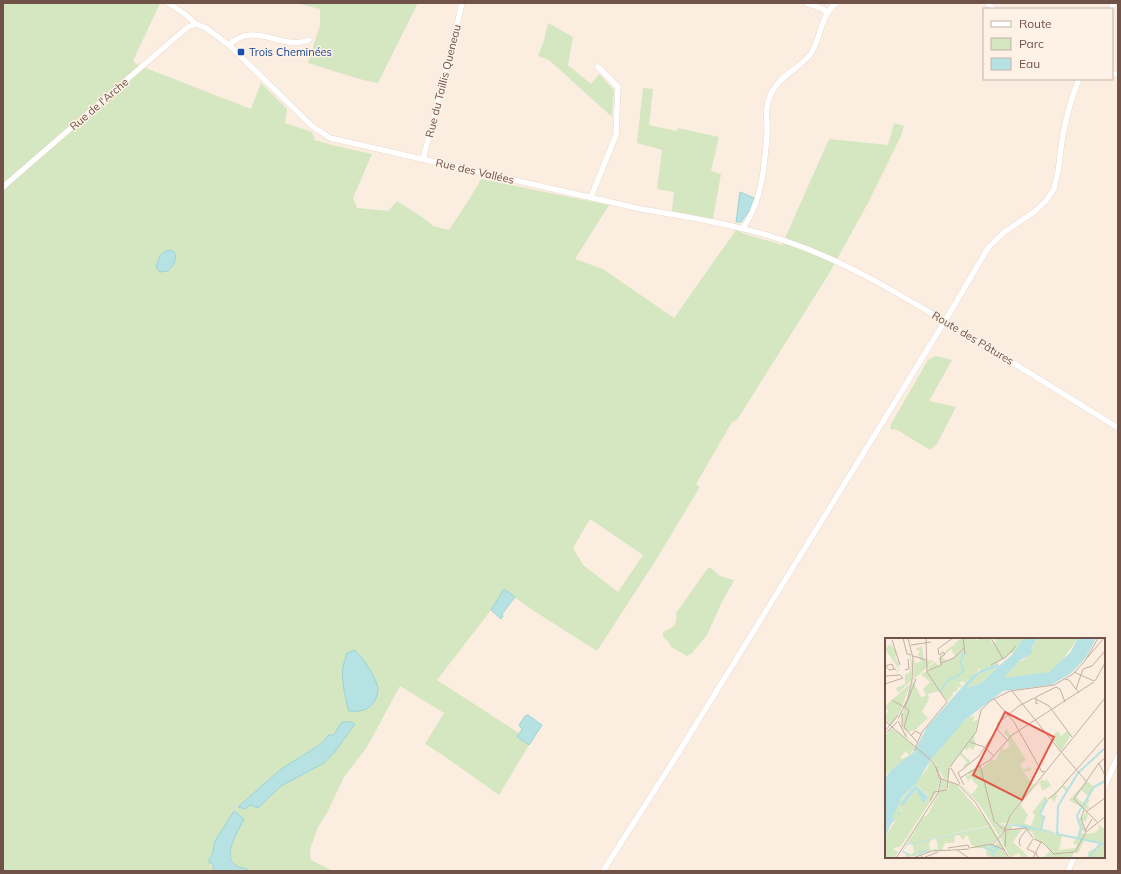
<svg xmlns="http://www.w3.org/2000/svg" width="1121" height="874" font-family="Mulish,sans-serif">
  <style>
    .green { fill: #d5e7c0; fill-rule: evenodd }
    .water { fill: #b6e2e3; stroke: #9dd3d5 }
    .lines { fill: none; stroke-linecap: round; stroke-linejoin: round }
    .minor-casing { stroke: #dfc9bd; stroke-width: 6 }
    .minor { stroke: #fff; stroke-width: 5.5 }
    .transit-dot { fill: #1a4fb4; stroke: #fef2e6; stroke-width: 1.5 }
    .labels { text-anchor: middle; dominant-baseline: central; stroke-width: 3; stroke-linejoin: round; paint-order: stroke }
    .transit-label { font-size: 11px; fill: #164399; stroke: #fef2e6; text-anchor: start }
    .street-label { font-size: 11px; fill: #715249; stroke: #fef2e6 }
    .inset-river { fill: none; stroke: #b6e2e3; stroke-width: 2 }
    .inset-road { fill: none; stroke: #c4afa4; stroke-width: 1 }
    .view { fill: #e25849; fill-opacity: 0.15; stroke: #e25849; stroke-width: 2 }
    .inset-edge { fill: none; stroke: #715249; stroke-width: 2 }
  </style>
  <rect width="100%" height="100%" fill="#fbede0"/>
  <!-- green -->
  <path class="green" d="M 3,3 L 160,3 L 133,61 L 138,65 L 251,109 L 261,83 L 287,109 L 285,123 L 312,132 L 315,140 L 332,145 L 372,154 L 353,198 L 357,208 L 388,211 L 397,201 L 425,219 L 433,226 L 449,230 L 470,198 L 481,179 L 609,205 L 575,259 L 603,269 L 674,318 L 736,230 C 751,237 767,240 782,245 L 829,139 L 888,145 L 894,123 L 904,126 L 901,136 L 869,201 L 830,272 L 737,420 L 732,422 L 696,484 L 700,487 L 654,563 L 597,651 L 534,611 L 504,590 L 491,610 L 437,680 L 519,733 L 517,737 L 529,745 L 499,795 L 441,754 L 425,744 L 444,713 L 400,686 L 367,747 L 344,777 L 327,813 L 318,827 L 310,849 L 311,860 L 333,871 L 249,871 C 246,868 242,868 237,866 C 230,862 230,853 231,846 L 215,841 L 212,855 L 209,859 L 214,871 L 3,871 ZM 590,519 L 643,555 L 618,592 L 583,565 L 573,548 ZM 359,654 L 376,682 L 346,702 C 345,693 339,668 345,661 C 348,658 355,656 359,654 ZM 341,723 L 355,724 L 324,763 L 281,786 L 258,808 L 250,805 L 299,757 L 321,744 L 329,735 L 334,735 Z
    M 296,3 L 418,3 L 378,83 L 363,80 L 308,63 L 320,25 L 320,9 Z
    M 548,23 L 573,37 L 568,65 L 591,84 L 599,74 L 614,90 L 612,117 L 549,60 L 538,56 L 544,40 Z
    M 643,88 L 653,89 L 649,125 L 677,131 L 678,128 L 719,137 L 711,171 L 721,174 L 713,219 L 672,211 L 674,192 L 657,189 L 662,150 L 637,143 Z
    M 936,356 L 952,360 L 929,401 L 956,407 L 937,444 L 930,450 L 899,431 L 894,429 L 892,430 L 890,428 L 891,424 L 928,360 Z
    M 708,568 L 711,568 L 720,576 L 734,580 L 721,604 L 707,635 L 692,653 L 687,656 L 671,647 L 668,641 L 663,637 L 663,632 C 673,627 678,626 676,613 Z"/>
  <!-- water -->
  <path class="water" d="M 740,192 L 754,198 L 753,205 L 741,222 L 736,222 Z
    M 170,250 L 174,252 C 178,260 174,264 168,271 L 160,272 L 156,267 C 159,257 160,252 170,250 Z
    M 504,589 L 515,597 L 502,614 L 503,616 L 501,619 L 491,610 Z
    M 354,650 C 362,655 378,680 378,690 C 376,707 364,713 349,711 C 345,699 341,678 343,666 C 344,662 346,659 346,654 Z
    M 528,715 L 542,725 L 529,745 L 517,737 L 522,729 L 519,725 L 525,716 Z
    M 343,722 L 352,722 L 355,724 L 334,753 L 324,763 L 281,786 L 258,808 L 250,805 L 245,809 L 238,807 L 281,769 L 321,744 L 329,735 L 334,735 L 341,723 Z
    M 234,811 L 244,819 C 239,830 222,854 235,865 C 240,868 245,867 249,871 L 214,871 L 212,863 L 209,863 L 209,859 L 212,855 L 215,841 Z"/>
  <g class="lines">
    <defs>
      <path id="minor" d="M 168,3 L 185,14 L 196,24 L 206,28 L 229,45 L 312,126 L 330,138 L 641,209 C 693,218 745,226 794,244 C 853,265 907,299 961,331 C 1013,363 1066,395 1118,428
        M 806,3 L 823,9 L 827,13
        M 987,3 L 994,9
        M 1111,9 L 1114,3
        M 229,45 C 255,20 280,51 309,40
        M 1112,73 L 1118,75
        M 423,159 L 450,54 L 462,3
        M 3,187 L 176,37 L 188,27 L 196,24
        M 591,197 L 616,135 L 618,87 L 598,67
        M 743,228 C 747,222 751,216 753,210 C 763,187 765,159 767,135 C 768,122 764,111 769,99 C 778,74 800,70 812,52 C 821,36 821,15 836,3
        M 1104,788 L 1118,756
        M 603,871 L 674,760 L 945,321 L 988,248 L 1003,233 L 1034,212 L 1046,201 L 1054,189 L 1058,172 L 1063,133 L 1071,101 L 1079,79
        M 1068,871 L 1074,857"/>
    </defs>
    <!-- minor casing -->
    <use href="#minor" class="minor-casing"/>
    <!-- minor -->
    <use href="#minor" class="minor"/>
  </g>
  <!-- markers -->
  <rect class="transit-dot" x="237" y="48" width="8" height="8" rx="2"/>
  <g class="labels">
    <!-- transit labels -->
    <g class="transit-label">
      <text x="249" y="52">Trois Cheminées</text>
    </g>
    <!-- street labels -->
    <g class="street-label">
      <text transform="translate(443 81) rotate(-76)">Rue du Taillis Queneau</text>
      <text transform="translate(99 104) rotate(-41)">Rue de l'Arche</text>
      <text transform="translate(475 171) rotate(13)">Rue des Vallées</text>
      <text transform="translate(973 338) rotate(31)">Route des Pâtures</text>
    </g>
  </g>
  <!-- overview -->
  <g transform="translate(885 638)">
    <rect width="220" height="220" fill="#fbede0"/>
    <path d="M 76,0 L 89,0 L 92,3 L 94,0 L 105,0 L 107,5 L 111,3 L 109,0 L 143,0 L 128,16 L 126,15 L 113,24 L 114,28 L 112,26 L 96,32 L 92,30 L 94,32 L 80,45 L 77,43 L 74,45 L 77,48 L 75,50 L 72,48 L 73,52 L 67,55 L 68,57 L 63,63 L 54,53 L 43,56 L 44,61 L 37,74 L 43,80 L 30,92 L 21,94 L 23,100 L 31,107 L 22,100 L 19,95 L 22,92 L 18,92 L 17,77 L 28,43 L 36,59 L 41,58 L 38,51 L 45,44 L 35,36 L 46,32 L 42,30 L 50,24 L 54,28 L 56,27 L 54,19 L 68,7 L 71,10 L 69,6 ZM 66,11 L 70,18 L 61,24 L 59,20 L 56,21 ZM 153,0 L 193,0 L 174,27 L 158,38 L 118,40 L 134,23 L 139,22 ZM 5,6 L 12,14 L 10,20 L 12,22 L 9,23 L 13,23 L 14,29 L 14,18 L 14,34 L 13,32 L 11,35 L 11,33 L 14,31 L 0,11 ZM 24,7 L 27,26 L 26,43 L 13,55 L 11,50 L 20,46 L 20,36 L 24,35 L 26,30 ZM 37,8 L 39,22 L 49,23 L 28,42 L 29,21 L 30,25 L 36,24 L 33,16 L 35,13 L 30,11 ZM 113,29 L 95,46 L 80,51 L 94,36 ZM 26,45 L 15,74 L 7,87 L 0,82 L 0,73 L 2,76 L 3,73 L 0,68 ZM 90,78 L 87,84 L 93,81 L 89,99 L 91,106 L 88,112 L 84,109 L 82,113 L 80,110 L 76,114 L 86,124 L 79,130 L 78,128 L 82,124 L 74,116 L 66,128 L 63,141 L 59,141 L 55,133 L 51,135 L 55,141 L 51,155 L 16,208 L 8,211 L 13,214 L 9,220 L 0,220 L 0,199 L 16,173 L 15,171 L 11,180 L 7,181 L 13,165 L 42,131 L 45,123 L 52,128 L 47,121 L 70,92 L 84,79 ZM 33,148 L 43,158 L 40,166 L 31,151 L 18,168 L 15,166 L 27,150 ZM 7,90 L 30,109 L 24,117 L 21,113 L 15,119 L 17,121 L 25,117 L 31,111 L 29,114 L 7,133 L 5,132 L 0,139 L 0,97 ZM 121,90 L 141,122 L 135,126 L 138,132 L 145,129 L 147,132 L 138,134 L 149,147 L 120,185 L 137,165 L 136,168 L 143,177 L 139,185 L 146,188 L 150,177 L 147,175 L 160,158 L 157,154 L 163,162 L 155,176 L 159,179 L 156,190 L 171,194 L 126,186 L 118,185 L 109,187 L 127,187 L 127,191 L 137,191 L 128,204 L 145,220 L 138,220 L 133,215 L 125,220 L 115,199 L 119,194 L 118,193 L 114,198 L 95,167 L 71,142 L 86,156 L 88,155 L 93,148 L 86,140 L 83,143 L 80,136 L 84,138 L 83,134 L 93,128 L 96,131 L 107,121 L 110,123 L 117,109 L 119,112 L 125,108 L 122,102 L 124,100 L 119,95 ZM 173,93 L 176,98 L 182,93 L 186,97 L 176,113 L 168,102 L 170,99 L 167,98 ZM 160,138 L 170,154 L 179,146 L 177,143 L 179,144 L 186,138 L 178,147 L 183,150 L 181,154 L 177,149 L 171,155 L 175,164 L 172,158 L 169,164 L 165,159 L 170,155 L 166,148 L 157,153 L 155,145 L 149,150 L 158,140 L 157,143 L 162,142 ZM 56,141 L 62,143 L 61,152 L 58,155 L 64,151 L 63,143 L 72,147 L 106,187 L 22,206 L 37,180 L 43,176 L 54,154 ZM 202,143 L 209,149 L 203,161 L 205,162 L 202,167 L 205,170 L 199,172 L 196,170 L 192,178 L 194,182 L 201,174 L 203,176 L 201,184 L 197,182 L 200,193 L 197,193 L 197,196 L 209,195 L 214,191 L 213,186 L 220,191 L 220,220 L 200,220 L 204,217 L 202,215 L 208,211 L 212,212 L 215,205 L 200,201 L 193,215 L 189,215 L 186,220 L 159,219 L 165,213 L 159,205 L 150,202 L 147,194 L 137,190 L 136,188 L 177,197 L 174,212 L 191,210 L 192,207 L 188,205 L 196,194 L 191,178 L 196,169 L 184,162 ZM 196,152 L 203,158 L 198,165 L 191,159 ZM 106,188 L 113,200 L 107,205 L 110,208 L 114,200 L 123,220 L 103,220 L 101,214 L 102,210 L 90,210 L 86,206 L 82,197 L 78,202 L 74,197 L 70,198 L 69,205 L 60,205 L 57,211 L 63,213 L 48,213 L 48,211 L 53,211 L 51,200 ZM 46,201 L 44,207 L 46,213 L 20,220 L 21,215 L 25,217 L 29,214 L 27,205 Z" fill="#d5e7c0" fill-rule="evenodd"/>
    <path d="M 139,0 L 153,0 L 146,10 L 147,15 L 134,23 L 119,40 L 164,34 L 185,15 L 193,0 L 211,0 L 200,21 L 185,36 L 166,47 L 118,53 L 80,82 L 45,123 L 32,144 L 17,159 L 7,181 L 11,180 L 15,171 L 15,176 L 6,186 L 0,199 L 0,141 L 5,133 L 29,114 L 42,89 L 87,38 L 96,32 L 112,26 L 114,28 L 128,16 ZM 113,29 L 95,46 L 81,50 L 94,36 ZM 32,148 L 43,159 L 39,166 L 31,151 L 18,168 L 15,166 L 27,150 ZM 116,186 L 140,187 L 171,195 L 173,192 L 174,196 L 117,186 L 22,207 L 18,213 L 23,215 L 27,218 L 40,212 L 46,212 L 29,218 L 27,218 L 20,215 L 20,216 L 18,214 L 16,215 L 22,206 Z" fill="#b6e2e3" fill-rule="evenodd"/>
    <path class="inset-river" d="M 55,53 L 65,40 L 70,40 L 79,32 L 76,25 L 78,16 L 80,17M 197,169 L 209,149 L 220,143M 155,176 L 162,162M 155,177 L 159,179 L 156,191M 172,196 L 220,206M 172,196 L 173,168 L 193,135 L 220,110M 193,200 L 196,190 L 192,178 L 196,170M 104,207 L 113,211 L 108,214M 98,209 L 107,213 L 109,220M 203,220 L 216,205"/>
    <path class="inset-road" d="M 18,0 L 22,16 L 26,17M 78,0 L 80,16M 106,0 L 118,21M 41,1 L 42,34 L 62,64M 7,2 L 15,27M 26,7 L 46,4M 54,10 L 68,0M 28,18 L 42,22M 202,20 L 219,0M 56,25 L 69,20 L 80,9M 106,27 L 121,19 L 131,8M 0,28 L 7,26 L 9,31M 1,28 L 4,32 L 11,31M 20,32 L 24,31 L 23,21M 42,33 L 56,27 L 55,20 L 60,16 L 58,14 L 54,17 L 53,10M 189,34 L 209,43M 0,38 L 15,37 L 18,40 L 0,46M 180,41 L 184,42 L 194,55M 210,43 L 220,25M 171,49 L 175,51 L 180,64M 191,51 L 198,31 L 207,28 L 220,13M 127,53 L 176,114M 109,61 L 129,84 L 157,134 L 160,133M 7,62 L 24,72 L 19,89 L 32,104M 153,65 L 151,66 L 151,59 L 171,49M 20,69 L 31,41M 13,81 L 23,60 L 27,42 L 28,20 L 23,0M 0,83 L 48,124 L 56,140 L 53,155 L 11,220M 13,83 L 21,99M 17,89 L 17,75M 0,93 L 13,77M 2,94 L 12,84M 26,98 L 30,93 L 36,96M 122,102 L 112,91 L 113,85 L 134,68 L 149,60 L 164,68 L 187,99M 85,104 L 99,109 L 109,118M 29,113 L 37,94 L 62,64M 177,115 L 201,143M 214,125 L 220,138M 95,127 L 109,183 L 118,191M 51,129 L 54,140 L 74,147 L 91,165 L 124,220M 65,129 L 91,94 L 96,72 L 105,63 L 125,53 L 169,47 L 188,36 L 200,23 L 213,0M 66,130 L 75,146M 75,140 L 105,122 L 127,97 L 209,44M 79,147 L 73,135 L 94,118 L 112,91M 62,151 L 64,130M 163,161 L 171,155 L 220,99M 45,163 L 49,154 L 62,152M 199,172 L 196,180 L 201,194M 201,174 L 220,160M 212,184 L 189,161 L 214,125 L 220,120M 120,189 L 119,194 L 125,178 L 220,60M 120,192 L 141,190 L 148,200M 200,193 L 207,181M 148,201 L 142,211 L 151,215 L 153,220M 149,201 L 158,205 L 169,216 L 189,214M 107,207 L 119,194M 108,207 L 120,212M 136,208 L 134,206 L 135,200 L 142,191M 120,209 L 121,193M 63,210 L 83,207 L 84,210M 85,210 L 107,206M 69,212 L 84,211M 72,212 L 84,220M 47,213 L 69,212M 190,214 L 201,194 L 220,179M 35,217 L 38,220 L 53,214M 28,220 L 47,213M 148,220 L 156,204"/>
    <path class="view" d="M 120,74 L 169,99 L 137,162 L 88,137 Z"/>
    <rect width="220" height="220" class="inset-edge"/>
  </g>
  <!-- border -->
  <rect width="1121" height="874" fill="none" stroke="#715249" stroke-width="8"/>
  <!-- legend -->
  <rect x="983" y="8" width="130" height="72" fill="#fef2e6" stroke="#c6b2a7"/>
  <rect x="991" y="21" width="20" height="6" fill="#ffffff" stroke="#c6b2a7"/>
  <text x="1019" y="28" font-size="12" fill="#715249">Route</text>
  <rect x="991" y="38" width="20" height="12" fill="#d5e7c0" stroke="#c6b2a7"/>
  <text x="1019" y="48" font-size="12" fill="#715249">Parc</text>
  <rect x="991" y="58" width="20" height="12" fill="#b6e2e3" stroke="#c6b2a7"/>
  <text x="1019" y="68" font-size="12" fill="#715249">Eau</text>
</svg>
